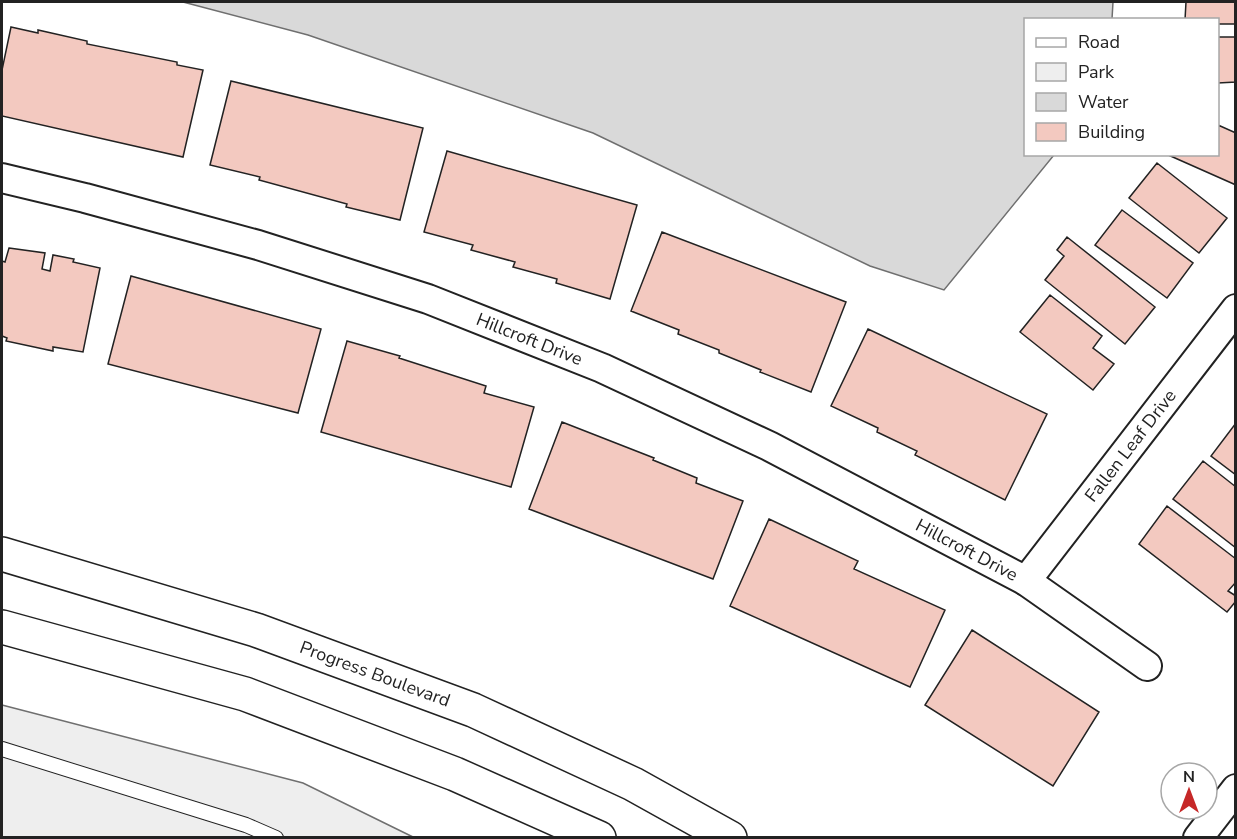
<svg xmlns="http://www.w3.org/2000/svg" width="1237" height="839" font-family="'Nunito Sans',sans-serif">
  <style>
    .green { fill: #eee; stroke: #6f6f6f; stroke-width: 1.5 }
    .water { fill: #d9d9d9; stroke: #6f6f6f; stroke-width: 1.5 }
    .building { fill: #f3c9c0; stroke: #222; stroke-width: 1.5 }
    .lines { fill: none; stroke-linecap: round; stroke-linejoin: round }
    .service-casing { stroke: #222; stroke-width: 16 }
    .minor-casing { stroke: #222; stroke-width: 32 }
    .secondary-casing { stroke: #222; stroke-width: 36 }
    .service { stroke: #fff; stroke-width: 14 }
    .minor { stroke: #fff; stroke-width: 28 }
    .secondary { stroke: #fff; stroke-width: 33 }
    .labels { text-anchor: middle; dominant-baseline: central; stroke-width: 4.5; stroke-linejoin: round; paint-order: stroke }
    .street-label { font-size: 18px; fill: #222; stroke: #fff }
  </style>
  <rect width="100%" height="100%" fill="#fff"/>
  <!-- green -->
  <path class="green" d="M 2,705 L 303,783 L 413,837 L 2,837 Z"/>
  <!-- water -->
  <path class="water" d="M 183,2 L 1113,2 L 1112,19 L 1026,20 L 1026,154 L 1054,155 L 944,290 L 870,266 L 593,133 L 308,35 Z"/>
  <!-- building -->
  <path class="building" d="M 1186,2 L 1236,2 L 1236,24 L 1218,24 L 1218,20 L 1185,20 Z
    M 11,27 L 38,33 L 38,30 L 87,41 L 87,44 L 177,62 L 177,65 L 203,70 L 183,157 L 2,116 L 2,70 Z
    M 1218,37 L 1236,37 L 1236,82 L 1218,83 Z
    M 231,81 L 423,128 L 400,220 L 346,207 L 347,204 L 259,180 L 260,177 L 210,165 Z
    M 1218,125 L 1236,133 L 1236,185 L 1166,154 L 1218,154 Z
    M 447,151 L 637,205 L 610,299 L 556,283 L 557,279 L 513,267 L 515,262 L 471,250 L 473,245 L 424,232 Z
    M 1157,163 L 1227,218 L 1199,253 L 1129,198 Z
    M 1122,210 L 1193,263 L 1167,298 L 1095,245 Z
    M 662,232 L 846,302 L 811,392 L 760,372 L 761,370 L 719,353 L 719,350 L 678,334 L 679,330 L 631,311 Z
    M 1067,237 L 1155,307 L 1125,344 L 1045,280 L 1064,256 L 1057,250 Z
    M 9,248 L 45,253 L 42,269 L 50,271 L 53,255 L 74,259 L 73,262 L 100,268 L 83,352 L 53,347 L 53,351 L 6,341 L 7,338 L 2,336 L 2,261 L 5,262 Z
    M 131,276 L 321,329 L 298,413 L 108,364 Z
    M 1050,295 L 1102,336 L 1093,348 L 1114,364 L 1093,390 L 1020,332 Z
    M 868,329 L 1047,414 L 1005,500 L 915,455 L 917,451 L 877,432 L 878,428 L 831,406 Z
    M 347,341 L 400,356 L 399,358 L 486,386 L 484,393 L 534,407 L 511,487 L 321,432 Z
    M 562,422 L 654,458 L 653,460 L 697,478 L 696,483 L 743,501 L 713,579 L 529,509 Z
    M 1236,423 L 1236,475 L 1211,456 Z
    M 1203,461 L 1236,487 L 1236,548 L 1173,499 Z
    M 1167,506 L 1236,559 L 1236,582 L 1228,591 L 1236,596 L 1236,601 L 1227,612 L 1139,544 Z
    M 769,519 L 858,561 L 854,569 L 945,610 L 910,687 L 730,606 Z
    M 972,630 L 1099,712 L 1053,786 L 925,705 Z"/>
  <g class="lines">
    <defs>
      <path id="service" d="M 2,749 L 246,825 L 276,838"/>
      <g id="minor">
        <path id="s1" d="M 2,178 L 85,198 L 258,245 L 428,299 L 602,368 L 769,446 L 1026,581 L 1147,666"/>
        <path id="s2" d="M 1026,581 L 1236,309"/>
        <path d="M 1198,838 L 1236,789"/>
      </g>
      <g id="secondary">
        <path id="s3" d="M 2,554 L 256,630 L 473,710 L 633,784 L 730,838"/>
        <path d="M 2,627 L 245,694 L 455,774 L 599,838"/>
      </g>
    </defs>
    <!-- service casing -->
    <use href="#service" class="service-casing"/>
    <!-- minor casing -->
    <use href="#minor" class="minor-casing"/>
    <!-- secondary casing -->
    <use href="#secondary" class="secondary-casing"/>
    <!-- service -->
    <use href="#service" class="service"/>
    <!-- minor -->
    <use href="#minor" class="minor"/>
    <!-- secondary -->
    <use href="#secondary" class="secondary"/>
  </g>
  <g class="labels">
    <!-- street labels -->
    <g class="street-label">
      <text stroke="none"><textPath href="#s1" startOffset="552">Hillcroft Drive</textPath></text>
      <text stroke="none"><textPath href="#s2" startOffset="171">Fallen Leaf Drive</textPath></text>
      <text stroke="none"><textPath href="#s1" startOffset="1038">Hillcroft Drive</textPath></text>
      <text stroke="none"><textPath href="#s3" startOffset="392">Progress Boulevard</textPath></text>
    </g>
  </g>
  <!-- border -->
  <rect width="1237" height="839" fill="none" stroke="#222222" stroke-width="6"/>
  <!-- legend -->
  <rect x="1024" y="18" width="195" height="138" fill="#ffffff" stroke="#a7a7a7" stroke-width="1.5"/>
  <rect x="1036" y="38" width="30" height="9" fill="#ffffff" stroke="#a7a7a7" stroke-width="1.5"/>
  <text x="1078" y="48" font-size="18" fill="#222222">Road</text>
  <rect x="1036" y="63" width="30" height="18" fill="#eeeeee" stroke="#a7a7a7" stroke-width="1.5"/>
  <text x="1078" y="78" font-size="18" fill="#222222">Park</text>
  <rect x="1036" y="93" width="30" height="18" fill="#d9d9d9" stroke="#a7a7a7" stroke-width="1.5"/>
  <text x="1078" y="108" font-size="18" fill="#222222">Water</text>
  <rect x="1036" y="123" width="30" height="18" fill="#f3c9c0" stroke="#a7a7a7" stroke-width="1.5"/>
  <text x="1078" y="138" font-size="18" fill="#222222">Building</text>
  <!-- north arrow -->
  <g transform="translate(1189 791)"><circle r="28" fill="#ffffff" stroke="#a7a7a7" stroke-width="1.5"/>
  <path d="M0-4.5L10 22L0 15L-10 22Z" fill="#c62828"/>
  <text y="-9" font-size="16" font-weight="bold" text-anchor="middle" fill="#222222">N</text>
  </g>
</svg>
